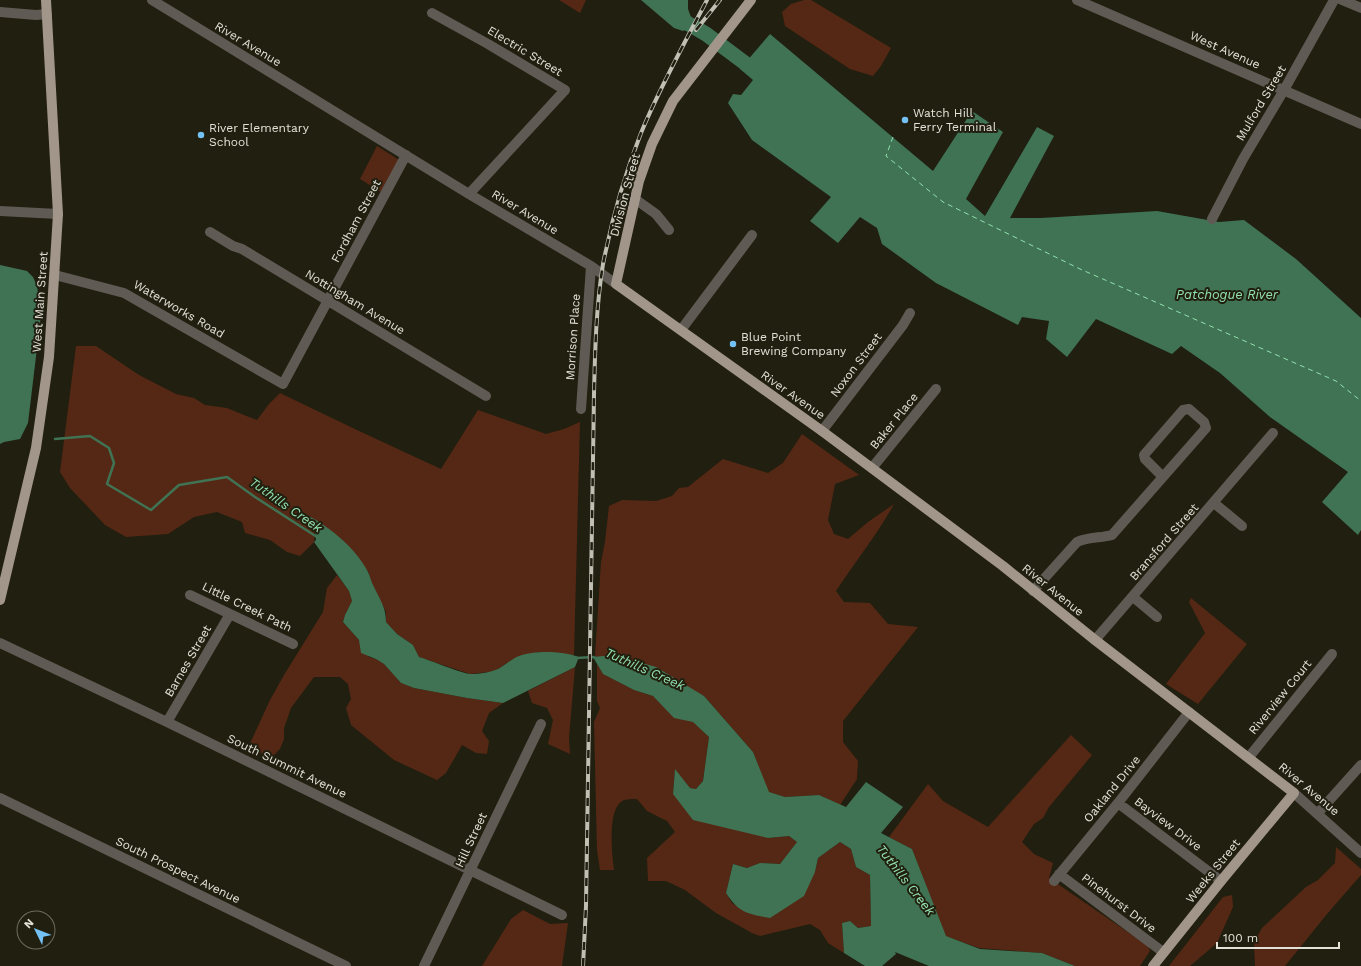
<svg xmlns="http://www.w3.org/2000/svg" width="1361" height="966" font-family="'Work Sans',sans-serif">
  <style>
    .green { fill: #552815 }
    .water { fill: #3f7353 }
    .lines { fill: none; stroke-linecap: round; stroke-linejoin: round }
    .stream { stroke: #3f7353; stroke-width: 2.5 }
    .river { stroke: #3f7353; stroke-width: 15 }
    .ferry { stroke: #92e1ae; stroke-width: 1; stroke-dasharray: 5 4; stroke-linecap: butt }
    .minor { stroke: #5f5a54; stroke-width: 10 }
    .major { stroke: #a19689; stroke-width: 10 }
    .rail-casing { stroke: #c0bfb4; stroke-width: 4 }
    .rail { stroke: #211f0f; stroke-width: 2.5; stroke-dasharray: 8; stroke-linecap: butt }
    .poi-dot { fill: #73c1f5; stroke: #211f0f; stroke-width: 1.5 }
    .labels { text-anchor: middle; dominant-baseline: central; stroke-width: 4; stroke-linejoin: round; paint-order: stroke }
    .street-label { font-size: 12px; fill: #e3e2d8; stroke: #211f0f }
    .poi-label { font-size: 12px; fill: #e3e2d8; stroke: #211f0f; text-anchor: start }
    .water-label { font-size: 13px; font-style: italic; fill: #92e1ae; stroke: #211f0f }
  </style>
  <rect width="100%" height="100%" fill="#211f0f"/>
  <!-- green -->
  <path class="green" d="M 559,0 L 586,0 L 580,13 Z
    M 804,0 L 811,0 L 891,48 L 881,66 L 873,76 L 850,69 L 785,26 L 782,12 L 791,4 Z
    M 377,146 L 399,160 L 381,192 L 360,179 Z
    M 76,346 L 96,346 L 139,375 L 176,394 L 194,398 L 205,405 L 227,408 L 249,417 L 257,420 L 269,404 L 280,393 C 333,419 387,444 441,469 L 478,410 L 546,434 L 564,429 L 580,422 L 574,655 L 539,652 L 507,663 L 498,669 L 489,672 L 470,674 L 419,657 L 413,645 L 397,634 L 386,622 L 386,612 L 372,584 L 368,571 L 311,517 L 303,514 L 307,522 L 315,530 L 314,542 L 300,556 L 287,552 L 270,540 L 245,533 L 242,522 L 217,512 L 194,517 L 168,534 L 126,537 L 105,525 L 70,488 L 60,472 Z
    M 802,434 L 859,475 L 835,484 L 828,520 L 834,534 L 848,539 L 868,522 L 894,504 C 877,535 855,562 836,591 L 844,602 L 870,603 L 888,624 L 918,627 L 843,721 L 843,742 L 858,761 L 857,779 L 840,805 L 819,795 L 785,797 L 768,792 L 753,752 L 704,696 L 595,656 L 601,562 L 605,542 L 609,506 L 622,500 L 656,501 L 672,496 L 679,488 L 688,487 L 723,459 L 768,473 L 783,463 Z
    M 337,575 L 349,591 L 352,601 L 345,615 L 343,622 L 359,640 L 369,657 L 376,659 L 384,664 L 401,683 L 414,688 L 467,698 L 503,703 L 489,713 L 482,731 L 489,741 L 487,754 L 476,753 L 462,745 L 446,773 L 437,780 L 394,760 L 351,725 L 346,708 L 351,699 L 348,684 L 340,677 L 314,677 L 291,708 L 284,728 L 284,739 L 280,749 L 273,756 L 247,750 L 270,700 L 284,675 L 323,612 L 327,588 Z
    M 1191,598 L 1247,644 L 1198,704 L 1166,684 L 1205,633 L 1189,602 Z
    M 597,664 L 603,674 L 634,690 L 653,696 L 674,717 L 693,721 L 709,737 L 703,781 L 696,789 L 690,788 L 675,770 L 673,794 L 768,838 L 789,836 L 797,842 L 780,864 L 760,863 L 748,868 L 733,864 L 726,893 L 732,903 L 746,912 L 815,872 L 818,858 L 840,842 L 851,849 L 856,867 L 870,875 L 871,926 L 858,928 L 850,921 L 842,923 L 844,953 L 828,943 L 820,930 L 810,924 L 760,936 L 752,933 L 716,913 L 685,890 L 666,881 L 648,881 L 647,858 L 675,832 L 667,821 L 647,811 L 637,799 C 633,799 626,799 622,801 C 607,811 612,854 614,870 L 600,870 L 597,850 L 594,722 L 600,708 L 597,701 Z
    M 575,667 L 569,738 L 570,754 L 548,744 L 553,720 L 547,708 L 532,703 L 528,691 Z
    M 1071,735 L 1092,755 L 1049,807 L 1043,818 L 1034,824 L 1022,842 L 1034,854 L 1053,863 L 1049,878 L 1148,946 L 1150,951 L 1140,966 L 1075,966 L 1042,953 L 979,948 L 945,936 L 912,849 L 889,837 L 928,784 L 943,801 L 988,827 Z
    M 1336,847 L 1361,869 L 1361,875 L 1327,914 L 1285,966 L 1255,966 L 1254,942 L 1262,928 L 1306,887 L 1318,880 L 1335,863 Z
    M 1232,895 L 1233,907 L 1217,943 L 1190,966 L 1169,966 L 1223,897 Z
    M 523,910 L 550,924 L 568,923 L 562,966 L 482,966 L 511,919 Z"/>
  <!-- water -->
  <path class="water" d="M 641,0 L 688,0 L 688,9 L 692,20 L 687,29 L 683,31 L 674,28 Z
    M 770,34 L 933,171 L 972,111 L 1003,132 L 966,199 L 985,216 L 1037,127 L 1054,136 L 1010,218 L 1041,218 L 1157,211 L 1219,222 L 1244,220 L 1296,259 L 1361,318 L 1361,530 L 1358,535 L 1322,502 L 1348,472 L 1270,417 L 1220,373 L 1181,346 L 1172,354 L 1096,319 L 1067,357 L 1046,339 L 1049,321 L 1022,317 L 1018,325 L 936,283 L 882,244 L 877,228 L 860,217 L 838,243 L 810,221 L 831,197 L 752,140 L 728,103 L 733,94 L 741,95 L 753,80 L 740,69 Z
    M 0,265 L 27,271 L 33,277 L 37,286 L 41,315 L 28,423 L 20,439 L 4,442 L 0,444 Z
    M 303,513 C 326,524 355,547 367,570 C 370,575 371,582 374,587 C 380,600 386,607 386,622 L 397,634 L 413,645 L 419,657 C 430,660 463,674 471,674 C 480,674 491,672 498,669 C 506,665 511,659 519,656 C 535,650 563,651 579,657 L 575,667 L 503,703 L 467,698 L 414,688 L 401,683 L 384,664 L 376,659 L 361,653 L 359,640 L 343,622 L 345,615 L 352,601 L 349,591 L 314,542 L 316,540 L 315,530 L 307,522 Z
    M 614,655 L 656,667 L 704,696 L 753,752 L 769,792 L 785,797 L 819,795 L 846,807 L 866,782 L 903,807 L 881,833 L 912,849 L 946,936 L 980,949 L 1042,953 L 1075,966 L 929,966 L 895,952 L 896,954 L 882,966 L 865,966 L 844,953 L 842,923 L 850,921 L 858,928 L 871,926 L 870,875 L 856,867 L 851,849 L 840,842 L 818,858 L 815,872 L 804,896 L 770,918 C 748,914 739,913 726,893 L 733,864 L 747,868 L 760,863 L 780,864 L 797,842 L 789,836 L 768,838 L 693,820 L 673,794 L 675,769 L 690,788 L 696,789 L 703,781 L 709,737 L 693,722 L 674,718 L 653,696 L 634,690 L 603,674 L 593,657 Z"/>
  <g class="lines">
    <!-- stream -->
    <path class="stream" d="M 55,439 L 90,436 L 109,448 L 114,463 L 107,484 L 151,510 L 179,485 L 227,477 L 255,497 L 317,537
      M 577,658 L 593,657 L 596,658"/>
    <!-- river -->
    <path class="river" d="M 662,0 L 682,20 L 706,34 L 761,75"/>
    <!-- ferry -->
    <path class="ferry" d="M 893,137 L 886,156 L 943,202 L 1080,269 L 1336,381 L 1361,401"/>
    <!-- minor -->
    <path class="minor" d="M 152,0 L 469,194 L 591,266 L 616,284
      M 1077,0 L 1361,124
      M 1342,0 L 1361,8
      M 0,12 L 36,15 L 47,14
      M 432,13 L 488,44 L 565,90 L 469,194
      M 635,199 L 656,214 L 669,230
      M 0,211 L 58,214
      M 1212,219 L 1243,159 L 1284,90 L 1334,0
      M 210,232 L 233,246 L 242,249 L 486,396
      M 55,275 L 124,293 L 283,384 L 406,155
      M 681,330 L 752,235
      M 581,409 L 591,266
      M 822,431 L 903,325 L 910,313
      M 872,468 L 936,389
      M 1214,503 L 1242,526
      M 1033,591 L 1077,542 C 1088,537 1101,538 1112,535 L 1206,428 L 1204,422 L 1189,409 L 1183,410 L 1144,455 L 1145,459 L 1163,477
      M 190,595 L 293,644
      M 1133,597 L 1157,617
      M 1095,640 L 1273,433
      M 0,643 L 167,722 L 562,915
      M 167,722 L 230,614
      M 1249,757 L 1332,654
      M 1294,793 L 1361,853
      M 0,798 L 346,966
      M 1118,803 L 1221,881
      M 1318,813 L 1361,765
      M 1059,874 L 1163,952
      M 1054,881 L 1118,803 L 1189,712
      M 424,966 L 541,724"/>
    <!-- major -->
    <path class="major" d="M 751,0 L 673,101 L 652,144 L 639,181 L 616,284 L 822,431 L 1003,566 L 1095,640 L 1294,793 L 1221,881 L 1153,966
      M 0,600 L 36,448 L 49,357 L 58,214 L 46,0"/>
    <defs>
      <path id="rail" d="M 696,30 L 720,0
        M 583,966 L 586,906 L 594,394 C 595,351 596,307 603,264 C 612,219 624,176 641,133 C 660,87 684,44 707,0"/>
    </defs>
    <!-- rail casing -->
    <use href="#rail" class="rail-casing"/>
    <!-- rail -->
    <use href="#rail" class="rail"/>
  </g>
  <!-- markers -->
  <g class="poi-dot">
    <circle cx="905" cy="120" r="4"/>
    <circle cx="201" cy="135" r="4"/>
    <circle cx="733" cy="344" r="4"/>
  </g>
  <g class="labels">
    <!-- street labels -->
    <g class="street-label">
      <text transform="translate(248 44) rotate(31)">River Avenue</text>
      <text transform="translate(1225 50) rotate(24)">West Avenue</text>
      <text transform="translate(525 51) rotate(31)">Electric Street</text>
      <text transform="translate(1261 103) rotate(-59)">Mulford Street</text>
      <text transform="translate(625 195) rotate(-75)">Division Street</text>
      <text transform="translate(525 212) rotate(31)">River Avenue</text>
      <text transform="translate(356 221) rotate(-62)">Fordham Street</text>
      <text transform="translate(40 302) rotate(-86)">West Main Street</text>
      <text transform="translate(355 302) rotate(31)">Nottingham Avenue</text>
      <text transform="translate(179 309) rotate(30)">Waterworks Road</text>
      <text transform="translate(573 337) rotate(-86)">Morrison Place</text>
      <text transform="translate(856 365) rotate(-53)">Noxon Street</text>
      <text transform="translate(793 395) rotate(35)">River Avenue</text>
      <text transform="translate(894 421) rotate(-51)">Baker Place</text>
      <text transform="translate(1164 542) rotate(-49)">Bransford Street</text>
      <text transform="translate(1053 590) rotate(39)">River Avenue</text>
      <text transform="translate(247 607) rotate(26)">Little Creek Path</text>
      <text transform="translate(188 661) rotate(-60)">Barnes Street</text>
      <text transform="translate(1280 697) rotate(-51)">Riverview Court</text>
      <text transform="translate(287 766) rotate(26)">South Summit Avenue</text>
      <text transform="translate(1112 789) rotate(-51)">Oakland Drive</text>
      <text transform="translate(1309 789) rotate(40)">River Avenue</text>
      <text transform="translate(1168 824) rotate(37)">Bayview Drive</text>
      <text transform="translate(471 840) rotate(-65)">Hill Street</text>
      <text transform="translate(178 870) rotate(26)">South Prospect Avenue</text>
      <text transform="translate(1213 871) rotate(-51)">Weeks Street</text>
      <text transform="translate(1119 903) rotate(37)">Pinehurst Drive</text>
    </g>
    <!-- poi labels -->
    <g class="poi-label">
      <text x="913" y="113">Watch Hill<tspan x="913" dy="14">Ferry Terminal</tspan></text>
      <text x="209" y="128">River Elementary<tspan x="209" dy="14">School</tspan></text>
      <text x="741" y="337">Blue Point<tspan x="741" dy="14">Brewing Company</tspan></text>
    </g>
    <!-- water labels -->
    <g class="water-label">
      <text x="1227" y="294">Patchogue River</text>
      <text transform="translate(286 505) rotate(35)">Tuthills Creek</text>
      <text transform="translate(645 669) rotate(24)">Tuthills Creek</text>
      <text transform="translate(906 880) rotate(52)">Tuthills Creek</text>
    </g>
  </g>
  <!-- north arrow -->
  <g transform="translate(36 930) rotate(313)"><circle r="19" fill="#211f0f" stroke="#6f6d5f"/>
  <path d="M0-3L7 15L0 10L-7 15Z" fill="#73c1f5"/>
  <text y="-6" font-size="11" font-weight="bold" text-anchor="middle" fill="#e3e2d8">N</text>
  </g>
  <!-- scale -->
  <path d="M1217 942v6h122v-6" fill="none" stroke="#e3e2d8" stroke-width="2"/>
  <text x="1223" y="942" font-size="12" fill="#e3e2d8" stroke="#211f0f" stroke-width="3" paint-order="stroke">100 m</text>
</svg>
